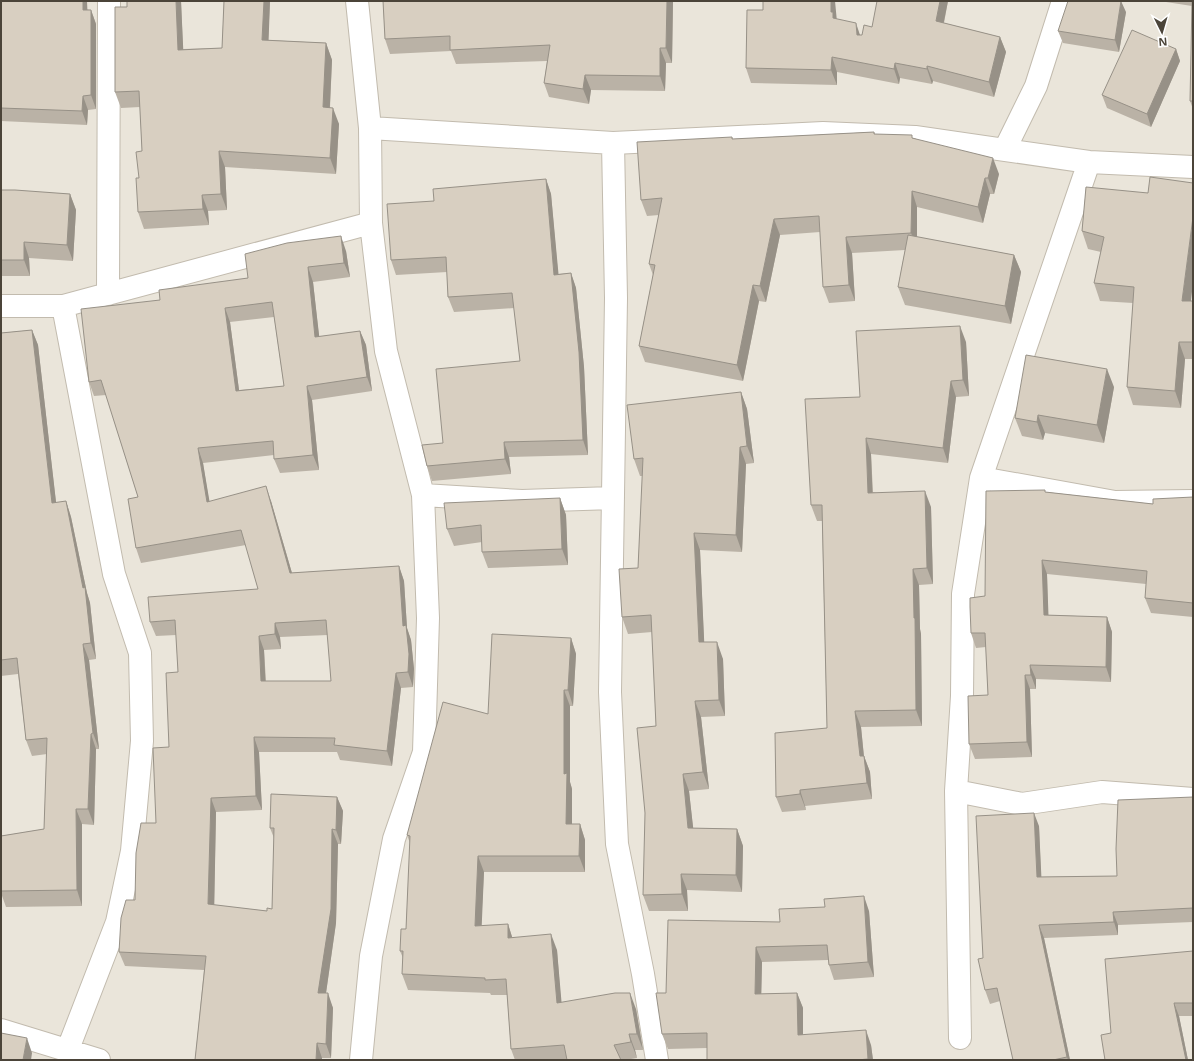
<svg xmlns="http://www.w3.org/2000/svg" width="1194" height="1061" font-family="'Noto Sans',sans-serif">
  <style>
    .residential { fill: #eae5da }
    .lines { fill: none; stroke-linecap: round; stroke-linejoin: round }
    .minor-casing { stroke: #c2bbae; stroke-width: 24 }
    .minor { stroke: #fff; stroke-width: 22 }
    .wall { fill: #bab2a6; fill-rule: evenodd }
    .shaded-wall { fill: #979187 }
    .building { fill: #d8cfc1; stroke: #979187; fill-rule: evenodd }
  </style>
  <rect width="100%" height="100%" fill="#f6f3ec"/>
  <!-- residential -->
  <path class="residential" d="M 1,1 L 1193,1 L 1193,1060 L 1,1060 Z"/>
  <g class="lines">
    <defs>
      <path id="minor" d="M 357,1 L 370,128 L 371,223 L 386,351 L 423,495 L 428,618 L 424,752 L 394,839 L 371,956 L 361,1060
        M 370,128 L 613,143 L 823,133 L 915,137 L 1089,162 L 1193,167
        M 613,143 L 616,298 L 610,692 L 617,844 L 643,974 L 657,1060
        M 1005,149 L 1036,86 L 1063,1
        M 108,294 L 109,1
        M 1,306 L 63,306 L 371,223
        M 63,306 L 114,574 L 140,653 L 142,741 L 132,851 L 117,922 L 68,1049
        M 981,478 L 1115,502 L 1193,501
        M 423,495 L 522,501 L 613,498
        M 956,791 L 1022,804 L 1102,792 L 1193,799
        M 1,1030 L 99,1060
        M 960,1038 L 956,791 L 962,696 L 963,594 L 981,478 L 1089,162"/>
    </defs>
    <!-- minor casing -->
    <use href="#minor" class="minor-casing"/>
    <!-- minor -->
    <use href="#minor" class="minor"/>
  </g>
  <!-- wall -->
  <path class="wall" d="M 1,1 L 91,10 L 96,24 L 96,109 L 88,110 L 87,125 L 1,121 Z
    M 127,1 L 181,1 L 183,49 L 222,48 L 224,1 L 270,1 L 268,40 L 326,43 L 332,60 L 330,108 L 339,124 L 336,174 L 225,167 L 227,210 L 208,211 L 209,225 L 144,229 L 138,212 L 139,178 L 142,151 L 140,107 L 121,108 L 115,92 L 127,7 Z
    M 383,1 L 673,1 L 672,63 L 666,63 L 665,91 L 591,90 L 589,104 L 549,97 L 544,83 L 547,61 L 456,64 L 451,51 L 390,54 L 385,39 Z
    M 948,1 L 944,23 L 1000,37 L 1006,52 L 994,97 L 933,81 L 932,84 L 900,78 L 899,84 L 837,72 L 837,85 L 751,83 L 746,68 L 763,10 L 836,19 L 860,35 L 862,35 L 872,27 Z
    M 1166,1 L 1193,1 L 1193,109 L 1190,101 L 1192,6 L 1166,2 Z
    M 1126,12 L 1119,52 L 1063,43 L 1058,31 Z
    M 1176,49 L 1180,61 L 1151,127 L 1107,108 L 1102,95 Z
    M 874,132 L 875,134 L 914,138 L 999,174 L 994,194 L 990,194 L 983,223 L 917,207 L 917,237 L 1014,255 L 1021,272 L 1011,324 L 905,305 L 898,287 L 905,250 L 852,253 L 855,301 L 829,303 L 823,287 L 820,232 L 780,235 L 766,302 L 759,301 L 743,381 L 645,362 L 639,346 L 653,275 L 649,264 L 659,215 L 647,216 L 641,200 L 732,137 L 733,139 Z
    M 546,179 L 551,194 L 558,274 L 571,273 L 576,288 L 584,367 L 588,455 L 509,457 L 511,474 L 432,481 L 427,466 L 443,443 L 520,361 L 514,308 L 454,312 L 448,297 L 447,272 L 396,275 L 391,260 L 434,201 Z
    M 1086,187 L 1191,301 L 1193,301 L 1193,359 L 1185,359 L 1181,408 L 1133,405 L 1127,387 L 1133,303 L 1100,301 L 1094,283 L 1101,252 L 1088,249 L 1082,231 Z
    M 1,190 L 70,194 L 76,210 L 73,261 L 29,258 L 30,276 L 1,276 Z
    M 346,251 L 350,277 L 313,282 L 319,337 L 360,331 L 366,345 L 372,391 L 312,400 L 319,470 L 280,473 L 274,459 L 274,455 L 203,463 L 209,501 L 271,501 L 292,573 L 399,566 L 404,581 L 407,628 L 411,640 L 414,669 L 413,687 L 401,688 L 392,766 L 340,760 L 337,752 L 259,752 L 262,810 L 216,812 L 214,905 L 267,911 L 272,909 L 274,838 L 270,828 L 337,797 L 343,811 L 341,844 L 338,844 L 336,923 L 326,993 L 333,1008 L 331,1058 L 322,1058 L 322,1060 L 195,1060 L 204,970 L 125,966 L 119,952 L 135,900 L 156,823 L 169,747 L 178,672 L 176,635 L 156,636 L 150,622 L 258,589 L 246,545 L 141,563 L 136,548 L 138,497 L 106,395 L 94,396 L 89,382 L 160,300 L 248,278 ZM 274,317 L 284,386 L 239,390 L 230,322 ZM 328,635 L 331,681 L 266,681 L 264,650 L 281,649 L 280,637 Z
    M 32,330 L 38,345 L 56,503 L 66,501 L 71,517 L 87,593 L 90,603 L 96,659 L 89,660 L 99,749 L 96,749 L 94,825 L 82,824 L 82,906 L 6,907 L 1,893 L 1,836 L 44,829 L 47,754 L 32,756 L 26,740 L 18,674 L 1,676 L 1,333 Z
    M 966,342 L 969,396 L 956,397 L 948,463 L 871,454 L 873,492 L 931,507 L 933,584 L 919,585 L 920,629 L 921,634 L 922,726 L 861,727 L 864,756 L 870,772 L 872,799 L 805,806 L 806,810 L 782,812 L 776,797 L 827,728 L 822,521 L 817,521 L 811,505 L 860,397 Z
    M 1114,387 L 1104,443 L 1045,433 L 1043,440 L 1022,436 L 1015,418 Z
    M 741,392 L 747,409 L 754,463 L 746,464 L 742,552 L 700,550 L 704,642 L 723,659 L 725,716 L 701,717 L 709,789 L 689,791 L 693,828 L 737,829 L 743,846 L 742,892 L 687,890 L 688,911 L 649,911 L 643,895 L 656,726 L 652,632 L 628,634 L 622,617 L 638,568 L 643,476 L 640,476 L 634,459 Z
    M 1046,492 L 1153,504 L 1193,497 L 1193,617 L 1151,613 L 1145,598 L 1146,584 L 1047,574 L 1048,615 L 1107,617 L 1112,632 L 1111,682 L 1036,679 L 1036,689 L 1030,689 L 1032,757 L 975,759 L 969,744 L 988,695 L 986,647 L 976,648 L 971,633 Z
    M 560,498 L 566,515 L 568,565 L 488,568 L 482,552 L 482,542 L 454,546 L 447,529 Z
    M 571,638 L 576,654 L 573,706 L 570,706 L 570,782 L 572,789 L 572,824 L 580,824 L 585,840 L 585,872 L 484,872 L 481,926 L 508,924 L 512,937 L 557,950 L 561,1003 L 636,1009 L 643,1050 L 635,1050 L 637,1058 L 625,1060 L 515,1060 L 511,1049 L 507,995 L 491,995 L 490,993 L 408,990 L 402,974 L 403,958 L 400,951 L 406,929 L 410,843 L 407,835 L 488,714 Z
    M 1193,797 L 1193,922 L 1118,925 L 1118,935 L 1044,938 L 1070,1060 L 1013,1060 L 1000,1001 L 990,1004 L 985,990 L 983,958 L 1039,826 L 1041,877 L 1117,876 Z
    M 869,911 L 874,977 L 834,980 L 829,965 L 828,960 L 762,962 L 761,994 L 797,993 L 803,1008 L 803,1035 L 871,1045 L 873,1060 L 707,1060 L 707,1048 L 668,1049 L 662,1034 L 666,993 L 780,922 Z
    M 1193,951 L 1193,1016 L 1179,1016 L 1188,1060 L 1105,1060 L 1111,1033 Z"/>
  <!-- shaded-wall -->
  <path class="shaded-wall" d="M 83,1 L 87,1 L 88,24 L 83,10 Z
    M 176,1 L 181,1 L 184,66 L 178,50 Z
    M 264,1 L 270,1 L 268,56 L 262,40 Z
    M 667,1 L 673,1 L 672,63 L 666,48 Z
    M 831,1 L 835,1 L 837,22 L 833,18 L 831,12 Z
    M 940,1 L 948,1 L 941,36 L 936,21 Z
    M 1121,1 L 1126,12 L 1119,52 L 1115,40 Z
    M 91,10 L 96,24 L 96,109 L 91,95 Z
    M 856,23 L 861,38 L 857,35 Z
    M 1000,37 L 1006,52 L 994,97 L 989,82 Z
    M 326,43 L 332,60 L 329,124 L 323,107 Z
    M 660,48 L 666,63 L 665,91 L 660,76 Z
    M 1176,49 L 1180,61 L 1151,127 L 1147,114 Z
    M 832,57 L 837,72 L 837,85 L 831,70 Z
    M 895,63 L 900,78 L 899,84 L 894,69 Z
    M 927,66 L 933,81 L 932,84 L 927,69 Z
    M 585,75 L 591,90 L 589,104 L 583,89 Z
    M 83,96 L 88,110 L 87,125 L 82,111 Z
    M 333,108 L 339,124 L 336,174 L 330,158 Z
    M 219,151 L 225,167 L 227,210 L 221,194 Z
    M 993,158 L 999,174 L 994,194 L 988,178 Z
    M 985,178 L 990,194 L 983,223 L 978,207 Z
    M 546,179 L 551,194 L 560,290 L 554,275 Z
    M 912,191 L 917,207 L 917,249 L 911,233 Z
    M 70,194 L 76,210 L 73,261 L 67,245 Z
    M 202,195 L 208,211 L 209,225 L 203,209 Z
    M 1193,217 L 1193,283 L 1189,318 L 1182,301 Z
    M 774,219 L 780,235 L 766,302 L 760,286 Z
    M 341,236 L 346,251 L 350,277 L 344,263 Z
    M 846,237 L 852,253 L 855,301 L 849,285 Z
    M 24,242 L 29,258 L 30,276 L 24,260 Z
    M 1014,255 L 1021,272 L 1011,324 L 1005,306 Z
    M 308,267 L 313,282 L 321,352 L 315,337 Z
    M 571,273 L 576,288 L 584,367 L 588,455 L 583,440 Z
    M 753,285 L 759,301 L 743,381 L 737,365 Z
    M 225,308 L 230,322 L 241,405 L 236,391 Z
    M 960,326 L 966,342 L 969,396 L 963,380 Z
    M 32,330 L 38,345 L 58,519 L 52,503 Z
    M 360,331 L 366,345 L 372,391 L 367,377 Z
    M 1179,342 L 1185,359 L 1181,408 L 1175,391 Z
    M 1107,369 L 1114,387 L 1104,443 L 1097,425 Z
    M 951,381 L 956,397 L 948,463 L 943,448 Z
    M 307,386 L 312,400 L 319,470 L 313,455 Z
    M 741,392 L 747,409 L 754,463 L 747,446 Z
    M 1038,415 L 1045,433 L 1043,440 L 1037,422 Z
    M 866,438 L 871,454 L 873,508 L 868,493 Z
    M 504,442 L 509,457 L 511,474 L 505,459 Z
    M 740,447 L 746,464 L 742,552 L 736,535 Z
    M 198,448 L 203,463 L 212,516 L 207,502 Z
    M 266,486 L 271,501 L 296,587 L 290,573 Z
    M 925,491 L 931,507 L 933,584 L 927,568 Z
    M 560,498 L 566,515 L 568,565 L 562,549 Z
    M 66,501 L 71,517 L 87,593 L 90,603 L 96,659 L 91,643 L 83,588 Z
    M 694,533 L 700,550 L 705,659 L 699,642 Z
    M 1042,560 L 1047,574 L 1049,630 L 1044,615 Z
    M 399,566 L 404,581 L 407,628 L 411,640 L 414,669 L 413,687 L 408,672 L 403,626 Z
    M 913,569 L 919,585 L 920,629 L 921,634 L 922,726 L 916,710 Z
    M 1107,617 L 1112,632 L 1111,682 L 1106,667 Z
    M 275,623 L 280,637 L 281,649 L 275,634 Z
    M 259,636 L 264,650 L 266,695 L 261,681 Z
    M 571,638 L 576,654 L 573,706 L 568,690 Z
    M 717,642 L 723,659 L 725,716 L 719,700 Z
    M 83,644 L 89,660 L 99,749 L 93,733 Z
    M 1030,665 L 1036,679 L 1036,689 L 1031,675 Z
    M 396,673 L 401,688 L 392,766 L 387,751 Z
    M 1025,675 L 1030,689 L 1032,757 L 1027,742 Z
    M 564,690 L 570,706 L 570,782 L 572,789 L 572,840 L 566,824 L 564,774 Z
    M 695,701 L 701,717 L 709,789 L 703,772 Z
    M 855,711 L 861,727 L 865,768 L 864,756 L 870,772 L 872,799 L 867,783 L 860,756 Z
    M 91,734 L 96,749 L 94,825 L 88,809 Z
    M 254,737 L 259,752 L 262,810 L 256,796 Z
    M 683,774 L 689,791 L 695,844 L 688,828 Z
    M 800,790 L 805,806 L 806,810 L 800,794 Z
    M 337,797 L 343,811 L 341,844 L 336,830 Z
    M 211,798 L 216,812 L 214,919 L 208,904 Z
    M 76,809 L 82,824 L 82,906 L 77,890 Z
    M 1034,813 L 1039,826 L 1042,890 L 1037,877 Z
    M 580,824 L 585,840 L 585,872 L 579,856 Z
    M 332,829 L 338,844 L 336,923 L 324,1007 L 318,993 Z
    M 737,829 L 743,846 L 742,892 L 736,875 Z
    M 478,856 L 484,872 L 481,942 L 475,926 Z
    M 681,874 L 687,890 L 688,911 L 682,894 Z
    M 864,896 L 869,911 L 874,977 L 868,962 Z
    M 1113,912 L 1118,925 L 1118,935 L 1114,922 Z
    M 508,924 L 513,940 L 508,938 Z
    M 1039,925 L 1044,938 L 1070,1060 L 1068,1060 L 1067,1057 Z
    M 551,934 L 557,950 L 563,1019 L 557,1003 Z
    M 756,947 L 762,962 L 761,1009 L 755,994 Z
    M 328,993 L 333,1008 L 331,1058 L 326,1044 Z
    M 630,993 L 636,1009 L 643,1050 L 637,1034 Z
    M 797,993 L 803,1008 L 803,1050 L 798,1035 Z
    M 1174,1003 L 1179,1016 L 1188,1060 L 1186,1060 Z
    M 866,1030 L 871,1045 L 873,1060 L 868,1060 L 868,1059 Z
    M 629,1034 L 635,1050 L 637,1058 L 631,1042 Z
    M 27,1038 L 32,1053 L 31,1060 L 23,1060 Z
    M 317,1043 L 322,1058 L 322,1060 L 316,1060 Z"/>
  <!-- building -->
  <path class="building" d="M 1,1 L 83,1 L 83,10 L 91,10 L 91,95 L 83,96 L 82,111 L 1,108 Z
    M 127,1 L 176,1 L 178,50 L 222,48 L 224,1 L 264,1 L 262,40 L 326,43 L 323,107 L 333,108 L 330,158 L 219,151 L 221,194 L 202,195 L 203,209 L 138,212 L 136,178 L 139,178 L 136,152 L 142,151 L 139,91 L 115,92 L 115,7 L 127,7 Z
    M 383,1 L 667,1 L 666,48 L 660,48 L 660,76 L 585,75 L 583,89 L 544,83 L 550,45 L 450,50 L 450,36 L 385,39 Z
    M 763,1 L 831,1 L 831,12 L 833,12 L 833,18 L 856,23 L 857,35 L 862,35 L 864,25 L 872,27 L 877,1 L 940,1 L 936,21 L 1000,37 L 989,82 L 927,66 L 927,69 L 895,63 L 894,69 L 832,57 L 831,70 L 746,68 L 747,10 L 763,10 Z
    M 1068,1 L 1121,1 L 1115,40 L 1058,31 Z
    M 1192,1 L 1193,1 L 1193,101 L 1190,101 Z
    M 1132,30 L 1176,49 L 1147,114 L 1102,95 Z
    M 874,132 L 874,134 L 912,135 L 912,138 L 993,158 L 988,178 L 985,178 L 978,207 L 912,191 L 911,233 L 846,237 L 849,285 L 823,287 L 819,216 L 774,219 L 760,286 L 753,285 L 737,365 L 639,346 L 655,265 L 649,264 L 662,198 L 641,200 L 637,142 L 732,137 L 732,139 Z
    M 1150,177 L 1193,183 L 1193,217 L 1182,301 L 1193,301 L 1193,342 L 1179,342 L 1175,391 L 1127,387 L 1134,287 L 1094,283 L 1104,237 L 1082,231 L 1086,187 L 1148,193 Z
    M 546,179 L 554,275 L 571,273 L 579,352 L 583,440 L 504,442 L 505,459 L 427,466 L 422,445 L 443,443 L 436,369 L 520,361 L 512,293 L 448,297 L 446,257 L 391,260 L 387,204 L 434,201 L 433,189 Z
    M 1,190 L 15,190 L 70,194 L 67,245 L 24,242 L 24,260 L 1,260 Z
    M 908,235 L 1014,255 L 1005,306 L 898,287 Z
    M 341,236 L 344,263 L 308,267 L 315,337 L 360,331 L 367,377 L 307,386 L 313,455 L 274,459 L 273,441 L 198,448 L 207,502 L 266,486 L 290,573 L 399,566 L 403,626 L 406,625 L 409,654 L 408,672 L 396,673 L 387,751 L 334,745 L 335,738 L 254,737 L 256,796 L 211,798 L 208,904 L 267,911 L 267,908 L 272,909 L 274,828 L 270,828 L 271,794 L 337,797 L 336,830 L 332,829 L 331,909 L 318,993 L 328,993 L 326,1044 L 317,1043 L 316,1060 L 195,1060 L 206,956 L 119,952 L 121,918 L 126,900 L 135,900 L 136,853 L 141,823 L 156,823 L 153,748 L 169,747 L 166,673 L 178,672 L 175,620 L 150,622 L 148,597 L 258,589 L 241,530 L 136,548 L 128,499 L 138,497 L 101,380 L 89,382 L 81,309 L 160,300 L 159,290 L 248,278 L 245,254 L 287,243 ZM 272,302 L 284,386 L 236,391 L 225,308 ZM 326,620 L 331,681 L 261,681 L 259,636 L 275,634 L 275,623 Z
    M 960,326 L 963,380 L 951,381 L 943,448 L 866,438 L 868,493 L 925,491 L 927,568 L 913,569 L 914,618 L 915,618 L 916,710 L 855,711 L 860,756 L 864,756 L 867,783 L 800,790 L 800,794 L 776,797 L 775,733 L 827,728 L 822,505 L 811,505 L 805,399 L 860,397 L 856,331 Z
    M 32,330 L 52,503 L 66,501 L 83,588 L 85,587 L 91,643 L 83,644 L 93,733 L 91,734 L 88,809 L 76,809 L 77,890 L 1,891 L 1,836 L 44,829 L 47,738 L 26,740 L 17,658 L 1,660 L 1,333 Z
    M 1026,355 L 1107,369 L 1097,425 L 1038,415 L 1037,422 L 1015,418 Z
    M 741,392 L 747,446 L 740,447 L 736,535 L 694,533 L 699,642 L 717,642 L 719,700 L 695,701 L 703,772 L 683,774 L 688,828 L 737,829 L 736,875 L 681,874 L 682,894 L 643,895 L 645,813 L 637,728 L 656,726 L 651,615 L 622,617 L 619,569 L 638,568 L 643,458 L 634,459 L 627,405 Z
    M 1045,490 L 1045,492 L 1153,504 L 1153,499 L 1193,497 L 1193,603 L 1145,598 L 1147,571 L 1042,560 L 1044,615 L 1107,617 L 1106,667 L 1030,665 L 1031,675 L 1025,675 L 1027,742 L 969,744 L 968,696 L 988,695 L 985,633 L 971,633 L 970,607 L 970,598 L 985,596 L 986,491 Z
    M 560,498 L 562,549 L 482,552 L 481,525 L 447,529 L 444,503 Z
    M 492,634 L 571,638 L 568,690 L 564,690 L 564,774 L 567,773 L 566,824 L 580,824 L 579,856 L 478,856 L 475,926 L 508,924 L 508,938 L 551,934 L 557,1003 L 615,993 L 630,993 L 637,1034 L 629,1034 L 631,1042 L 614,1045 L 621,1060 L 567,1060 L 564,1045 L 511,1049 L 506,979 L 485,980 L 485,978 L 402,974 L 403,951 L 400,951 L 401,929 L 406,929 L 410,836 L 407,835 L 443,702 L 488,714 Z
    M 1193,797 L 1193,908 L 1113,912 L 1114,922 L 1039,925 L 1067,1057 L 1053,1060 L 1013,1060 L 997,988 L 985,990 L 978,959 L 983,958 L 976,816 L 1034,813 L 1037,877 L 1117,876 L 1116,849 L 1118,800 Z
    M 864,896 L 868,962 L 829,965 L 827,945 L 756,947 L 755,994 L 797,993 L 798,1035 L 866,1030 L 868,1059 L 857,1060 L 707,1060 L 707,1033 L 662,1034 L 656,993 L 666,993 L 668,920 L 780,922 L 779,909 L 825,907 L 824,899 Z
    M 1193,951 L 1193,1003 L 1174,1003 L 1186,1060 L 1105,1060 L 1101,1035 L 1111,1033 L 1105,959 Z
    M 1,1033 L 27,1038 L 23,1060 L 1,1060 Z"/>
  <!-- border -->
  <rect width="1194" height="1061" fill="none" stroke="#4b4439" stroke-width="4"/>
  <!-- north arrow -->
  <g transform="translate(1162 32) rotate(175)" stroke="#ffffff" stroke-width="3" paint-order="stroke">
  <path d="M0-3L7 15L0 10L-7 15Z" fill="#4b4439"/>
  <text y="-6" font-size="11" font-weight="bold" text-anchor="middle" fill="#4b4439">N</text>
  </g>
</svg>
